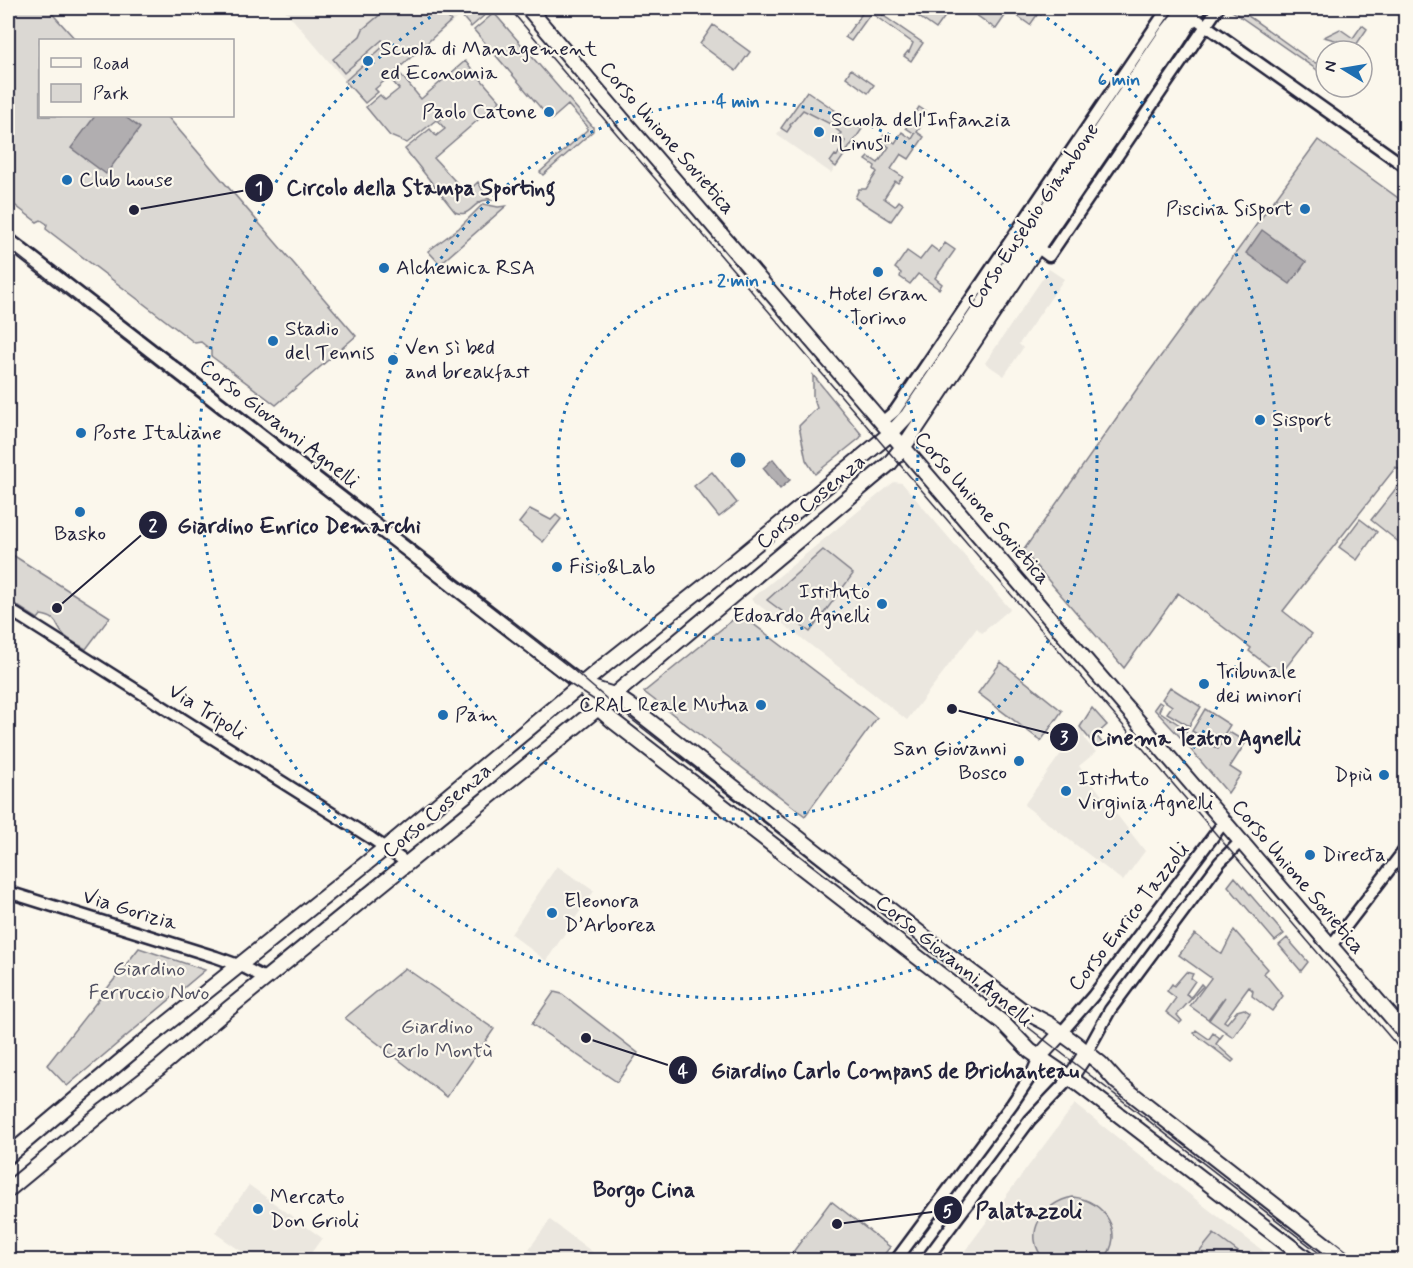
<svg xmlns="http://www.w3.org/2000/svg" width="1413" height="1268" font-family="Mynerve,sans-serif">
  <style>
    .built { fill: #ebe7df }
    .green { fill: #dbd8d3; stroke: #7e7d87; stroke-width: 1.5 }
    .water { fill: #b1aeb0; stroke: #787681; stroke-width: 1.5 }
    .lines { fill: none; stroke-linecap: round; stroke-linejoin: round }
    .minor-casing { stroke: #22223b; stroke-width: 15 }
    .major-casing { stroke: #22223b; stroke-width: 18 }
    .minor { stroke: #fbf7ec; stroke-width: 10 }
    .major { stroke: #fbf7ec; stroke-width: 14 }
    .tram { stroke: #22223b; stroke-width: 1.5 }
    .ring { fill: none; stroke: #1f6fb2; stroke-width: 3; stroke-dasharray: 3 6 }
    .poi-dot { fill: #1f6fb2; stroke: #fbf7ec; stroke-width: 2 }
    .labels { text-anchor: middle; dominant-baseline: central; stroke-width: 4.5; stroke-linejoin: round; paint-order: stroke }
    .poi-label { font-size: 21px; fill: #22223b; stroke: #fbf7ec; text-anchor: start }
    .street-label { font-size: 21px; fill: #22223b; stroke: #fbf7ec }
    .park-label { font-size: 21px; fill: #505061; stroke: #fbf7ec }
    .neighbourhood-label { font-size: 22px; font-weight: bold; fill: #22223b; stroke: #fbf7ec }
    .centre { fill: #1f6fb2; stroke: #fbf7ec; stroke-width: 3 }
    .ring-label { font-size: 18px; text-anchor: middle; font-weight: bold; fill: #1f6fb2; stroke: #fbf7ec; stroke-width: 4.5; stroke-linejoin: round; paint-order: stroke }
    .leader { fill: none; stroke: #22223b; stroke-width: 2 }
    .callout-dot { fill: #22223b; stroke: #fbf7ec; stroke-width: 2 }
    .mark-label { font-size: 18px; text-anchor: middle; font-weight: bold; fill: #fff }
    .callout-label { font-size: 22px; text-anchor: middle; font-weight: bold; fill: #22223b; stroke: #fbf7ec; stroke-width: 4.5; stroke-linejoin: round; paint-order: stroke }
  </style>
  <rect width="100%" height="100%" fill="#fbf7ec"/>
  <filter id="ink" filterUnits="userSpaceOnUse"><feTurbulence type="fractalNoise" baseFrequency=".0167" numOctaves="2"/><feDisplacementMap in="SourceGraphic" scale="12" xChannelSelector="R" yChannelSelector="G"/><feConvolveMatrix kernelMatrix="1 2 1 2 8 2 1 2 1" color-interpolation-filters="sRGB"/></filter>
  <g filter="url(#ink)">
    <!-- built -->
    <path class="built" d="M 283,8 L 469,8 L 362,100 Z
      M 807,91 L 862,129 L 831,173 L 777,135 Z
      M 1049,269 L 1064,279 L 1019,344 L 1023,348 L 1004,376 L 985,363 Z
      M 894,482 L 902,483 L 1010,609 L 982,633 L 977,628 L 907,720 L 751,599 Z
      M 1080,727 L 1087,735 L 1084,737 L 1087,742 L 1096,752 L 1079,766 L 1145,851 L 1123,881 L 1024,805 Z
      M 557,866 L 594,891 L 546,961 L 511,934 Z
      M 1075,1104 L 1208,1209 L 1275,1260 L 958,1260 Z
      M 249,1185 L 322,1238 L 306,1260 L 254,1260 L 215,1233 Z
      M 550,1220 L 599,1257 L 596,1260 L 543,1260 L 529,1249 Z"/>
    <!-- green -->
    <path class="green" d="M 8,8 L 47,8 L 76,40 L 40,40 L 40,116 L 167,116 L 356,336 L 276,405 L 211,356 L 211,350 L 201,342 L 195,343 L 46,229 L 47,224 L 41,220 L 37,222 L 8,200 Z
      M 388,8 L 439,8 L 451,21 L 397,70 L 421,99 L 465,61 L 500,101 L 434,158 L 466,193 L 478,182 L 487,198 L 493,200 C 491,200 484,200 482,201 C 471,206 468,218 455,212 L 405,149 L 430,129 L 436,136 L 445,129 L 438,121 L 441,118 L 440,117 L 407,143 L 390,136 L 366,107 L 380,95 L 385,100 L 399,89 L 389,77 L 375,89 L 378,92 L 365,103 L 345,81 L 386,44 L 382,40 L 344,73 L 333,59 L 360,36 L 363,29 Z
      M 469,8 L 482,8 L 487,13 L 471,27 L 461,15 Z
      M 866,8 L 872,8 L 923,43 L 911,61 L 904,56 L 908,51 L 909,52 L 913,43 L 871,13 L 851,41 L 845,37 Z
      M 911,8 L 951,8 L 936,29 L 909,10 Z
      M 975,8 L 1042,8 L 1030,25 L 1009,10 L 996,29 L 972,12 Z
      M 1235,8 L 1247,8 L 1247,15 L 1313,62 L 1326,66 L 1326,76 L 1232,11 Z
      M 494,13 L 593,127 L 593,131 L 543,175 L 540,172 L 587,130 L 587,126 L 568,105 L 551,120 L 474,30 Z
      M 713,25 L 750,52 L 736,71 L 700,44 Z
      M 1362,25 L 1367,29 L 1352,51 L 1341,51 L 1342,42 L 1324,37 L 1340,29 L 1353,38 Z
      M 851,69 L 874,85 L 868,93 L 846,77 Z
      M 807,91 L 862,129 L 836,167 L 830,162 L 835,155 L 837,156 L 845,141 L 838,136 L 841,133 L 836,129 L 840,123 L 836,120 L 830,124 L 803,110 L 790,125 L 791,126 L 787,132 L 781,128 Z
      M 919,107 L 925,111 L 917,122 L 921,126 L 917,132 L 924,137 L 909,159 L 901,154 L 891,169 L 903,177 L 898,183 L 895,181 L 884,198 L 895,206 L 899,201 L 903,204 L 891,221 L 855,198 L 859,189 L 866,189 L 877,172 L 874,169 L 875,166 L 866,160 L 869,157 L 878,163 L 889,147 L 880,140 L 884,135 L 895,143 L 902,132 L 912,139 L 915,134 L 906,128 Z
      M 1318,140 L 1405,203 L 1405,474 L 1396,467 L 1283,611 L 1312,634 L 1280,675 L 1249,651 L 1251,648 L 1178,593 L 1124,668 L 1023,551 L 1139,386 Z
      M 483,204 L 498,207 L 506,206 L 440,264 L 428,251 L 459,228 Z
      M 945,243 L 955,250 L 935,278 L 942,284 L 939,289 L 918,274 L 910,284 L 900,277 L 901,273 L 895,268 L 907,251 L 920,260 L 931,246 L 939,252 Z
      M 813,375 L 862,435 L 860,438 L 815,474 L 806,460 L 799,426 L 817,408 L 813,396 Z
      M 712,472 L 737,503 L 719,517 L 694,486 Z
      M 1401,482 L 1405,485 L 1405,547 L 1371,520 Z
      M 530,509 L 551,520 L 556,515 L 561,519 L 543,542 L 519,523 Z
      M 1360,519 L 1377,532 L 1357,560 L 1339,547 Z
      M 823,550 L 853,574 L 810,632 L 767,600 Z
      M 8,552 L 110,617 L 86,649 C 79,645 71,641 65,636 C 54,627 61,618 41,615 L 38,619 L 8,600 Z
      M 740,614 L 877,718 L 805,816 L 644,692 Z
      M 1001,662 L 1062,711 L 1041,741 L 978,693 Z
      M 1170,687 L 1201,707 L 1189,726 L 1167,713 L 1172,706 L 1162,699 Z
      M 1159,702 L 1162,704 L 1159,711 L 1187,730 L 1182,739 L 1154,709 Z
      M 1092,708 L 1107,725 L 1096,735 L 1103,744 L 1095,746 L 1080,727 Z
      M 1205,709 L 1230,725 L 1217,746 L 1192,731 Z
      M 1229,732 L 1246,742 L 1230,767 L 1241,774 L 1228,793 L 1185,743 L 1191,733 L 1218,749 Z
      M 1235,877 L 1284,934 L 1275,941 L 1228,886 Z
      M 1234,930 L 1268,969 L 1264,973 L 1283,996 L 1272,1011 L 1252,996 L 1253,991 L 1249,987 L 1224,1021 L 1227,1023 L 1237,1011 L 1244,1009 L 1250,1013 L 1233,1037 L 1209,1020 L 1225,997 L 1208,1019 L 1190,1006 L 1211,978 L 1179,955 L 1195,934 L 1222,954 Z
      M 1287,938 L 1308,962 L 1301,971 L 1279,945 Z
      M 139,948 L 205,970 L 67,1086 L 47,1065 Z
      M 405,968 L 494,1029 L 447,1097 L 345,1018 Z
      M 1186,972 L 1193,974 L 1191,978 L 1195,981 L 1186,994 L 1191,997 L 1201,984 L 1203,986 L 1177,1015 L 1182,1021 L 1180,1023 L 1166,1012 L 1176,998 L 1167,991 L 1172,984 L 1174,986 Z
      M 554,992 L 562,994 L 638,1053 L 617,1082 L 532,1024 Z
      M 1196,1030 L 1209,1039 L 1213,1033 L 1220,1038 L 1224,1033 L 1216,1044 L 1234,1060 L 1232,1062 L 1194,1033 Z
      M 1073,1197 C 1104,1200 1127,1234 1103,1260 L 1045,1260 C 1021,1235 1043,1202 1073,1197 Z
      M 831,1201 L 890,1247 L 880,1260 L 787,1260 Z
      M 1214,1234 L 1249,1260 L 1193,1260 Z"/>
    <!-- water -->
    <path class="water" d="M 95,116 L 124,116 L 140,128 L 106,174 L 71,148 Z
      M 1262,230 L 1306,262 L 1290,284 L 1246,253 Z
      M 773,459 L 790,480 L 780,489 L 763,468 Z"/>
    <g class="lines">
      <defs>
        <path id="minor" d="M 1188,13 L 1406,167
          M 1037,247 L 1049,256 L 1218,8
          M 882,422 L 895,411 L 1168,8
          M 8,609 L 371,838 L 407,863
          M 8,892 L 216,957 L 241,966 L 267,979
          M 1330,947 L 1406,848
          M 1061,1033 L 1093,996 L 1224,822
          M 1087,1052 L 1110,1010 L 1220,862 L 1240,842
          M 896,1260 L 1012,1104 L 1032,1074 L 1039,1057
          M 926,1260 L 1030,1120 L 1070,1078"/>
        <path id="major" d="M 528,8 L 622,119 L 1406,1034
          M 8,240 L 582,685 L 598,708 L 613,721 L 986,1010 L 1002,1022 L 1030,1051 L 1080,1085 L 1308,1260
          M 582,685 L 614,695 L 629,705 L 926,938 L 1022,1010 L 1049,1024 L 1075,1043 L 1101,1064 L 1117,1082 L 1345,1260
          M 1039,1057 L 1061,1033
          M 1070,1078 L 1087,1052
          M 8,1156 L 140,1045 L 394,841 L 605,665 L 711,581 L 891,433 L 908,415 L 1167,32 L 1186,8
          M 8,1190 L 105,1110 L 159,1068 L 227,1010 L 614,695 L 890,463 L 907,442 L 1037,247 L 1178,40 L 1198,8"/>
      </defs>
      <!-- minor casing -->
      <use href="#minor" class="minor-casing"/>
      <!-- major casing -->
      <use href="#major" class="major-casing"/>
      <!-- minor -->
      <use href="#minor" class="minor"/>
      <!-- major -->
      <use href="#major" class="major"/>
      <!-- tram -->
      <path class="tram" d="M 509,8 L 1406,1056
        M 8,231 L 572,669 L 622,712 L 1328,1260
        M 8,248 L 559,677 L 602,705"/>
    </g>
  </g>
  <!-- distance rings -->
  <g class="ring">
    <circle cx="738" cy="460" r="180"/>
    <circle cx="738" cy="460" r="359"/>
    <path d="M1032 8A539 539 0 1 1 444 8"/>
  </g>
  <!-- markers -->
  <g class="poi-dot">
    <circle cx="368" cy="61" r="6"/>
    <circle cx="549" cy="112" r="6"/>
    <circle cx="819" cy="132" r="6"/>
    <circle cx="67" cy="180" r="6"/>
    <circle cx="1305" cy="209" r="6"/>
    <circle cx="384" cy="268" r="6"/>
    <circle cx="878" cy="272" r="6"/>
    <circle cx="273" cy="341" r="6"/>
    <circle cx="393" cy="360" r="6"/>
    <circle cx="1260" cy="420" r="6"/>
    <circle cx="81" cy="433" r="6"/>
    <circle cx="80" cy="512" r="6"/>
    <circle cx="557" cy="567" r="6"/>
    <circle cx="882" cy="604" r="6"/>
    <circle cx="1204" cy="684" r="6"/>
    <circle cx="761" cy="705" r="6"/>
    <circle cx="443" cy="715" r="6"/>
    <circle cx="1019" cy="761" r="6"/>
    <circle cx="1384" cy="775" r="6"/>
    <circle cx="1066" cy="791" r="6"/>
    <circle cx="1310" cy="855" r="6"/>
    <circle cx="552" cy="913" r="6"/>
    <circle cx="258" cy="1209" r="6"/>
  </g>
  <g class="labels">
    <!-- poi labels -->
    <g class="poi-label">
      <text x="380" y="49">Scuola di Management<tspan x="380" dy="24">ed Economia</tspan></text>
      <text x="537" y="112" text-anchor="end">Paolo Catone</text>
      <text x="831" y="120">Scuola dell'Infanzia<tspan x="831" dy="24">"Linus"</tspan></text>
      <text x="79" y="180">Club house</text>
      <text x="1293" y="209" text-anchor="end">Piscina Sisport</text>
      <text x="396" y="268">Alchemica RSA</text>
      <text x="878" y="294" text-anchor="middle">Hotel Gran<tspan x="878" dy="24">Torino</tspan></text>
      <text x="285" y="329">Stadio<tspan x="285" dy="24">del Tennis</tspan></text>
      <text x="405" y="348">Ven sì bed<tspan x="405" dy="24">and breakfast</tspan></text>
      <text x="1272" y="420">Sisport</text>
      <text x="93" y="433">Poste Italiane</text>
      <text x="80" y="534" text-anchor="middle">Basko</text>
      <text x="569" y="567">Fisio&amp;Lab</text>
      <text x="870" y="592" text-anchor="end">Istituto<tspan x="870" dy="24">Edoardo Agnelli</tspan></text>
      <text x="1216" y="672">Tribunale<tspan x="1216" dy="24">dei minori</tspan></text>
      <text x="749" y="705" text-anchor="end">CRAL Reale Mutua</text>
      <text x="455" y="715">Pam</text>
      <text x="1007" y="749" text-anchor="end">San Giovanni<tspan x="1007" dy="24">Bosco</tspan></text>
      <text x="1372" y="775" text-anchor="end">Dpiù</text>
      <text x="1078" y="779">Istituto<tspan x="1078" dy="24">Virginia Agnelli</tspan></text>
      <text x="1322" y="855">Directa</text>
      <text x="564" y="901">Eleonora<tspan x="564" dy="24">D’Arborea</tspan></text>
      <text x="270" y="1197">Mercato<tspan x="270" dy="24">Don Grioli</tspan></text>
    </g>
    <!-- street labels -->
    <g class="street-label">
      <text transform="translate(667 138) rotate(49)">Corso Unione Sovietica</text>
      <text transform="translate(1033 216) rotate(-56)">Corso Eusebio Giambone</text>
      <text transform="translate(279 424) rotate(38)">Corso Giovanni Agnelli</text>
      <text transform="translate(811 502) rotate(-40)">Corso Cosenza</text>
      <text transform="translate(982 508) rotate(49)">Corso Unione Sovietica</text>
      <text transform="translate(207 712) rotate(32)">Via Tripoli</text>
      <text transform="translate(437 811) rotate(-40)">Corso Cosenza</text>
      <text transform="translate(1298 877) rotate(50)">Corso Unione Sovietica</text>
      <text transform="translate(130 910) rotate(17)">Via Gorizia</text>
      <text transform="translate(1129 917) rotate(-52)">Corso Enrico Tazzoli</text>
      <text transform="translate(954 961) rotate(39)">Corso Giovanni Agnelli</text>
    </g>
    <!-- park labels -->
    <g class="park-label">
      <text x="149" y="969">Giardino<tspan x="149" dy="24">Ferruccio Novo</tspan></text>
      <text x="437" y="1027">Giardino<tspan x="437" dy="24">Carlo Montù</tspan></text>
    </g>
    <!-- neighbourhood labels -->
    <g class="neighbourhood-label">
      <text x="644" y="1191">Borgo Cina</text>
    </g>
  </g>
  <circle cx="738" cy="460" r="9" class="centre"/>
  <g class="ring-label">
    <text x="1119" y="85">6 min</text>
    <text x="738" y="107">4 min</text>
    <text x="738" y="286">2 min</text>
  </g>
  <!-- callouts -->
  <path class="leader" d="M134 210L259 188M57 608L153 525M952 709L1064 737M586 1038L683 1070M837 1224L948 1210"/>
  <g class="callout-dot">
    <circle cx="134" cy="210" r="6"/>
    <circle cx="57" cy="608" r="6"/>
    <circle cx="952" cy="709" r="6"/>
    <circle cx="586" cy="1038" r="6"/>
    <circle cx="837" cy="1224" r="6"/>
    <circle cx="259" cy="188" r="15"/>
    <circle cx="153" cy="525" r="15"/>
    <circle cx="1064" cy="737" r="15"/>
    <circle cx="683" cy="1070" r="15"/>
    <circle cx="948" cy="1210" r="15"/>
  </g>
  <g class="mark-label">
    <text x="259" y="194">1</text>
    <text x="153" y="531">2</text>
    <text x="1064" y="743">3</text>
    <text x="683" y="1077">4</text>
    <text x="948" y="1217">5</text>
  </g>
  <g class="callout-label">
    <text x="421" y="195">Circolo della Stampa Sporting</text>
    <text x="299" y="533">Giardino Enrico Demarchi</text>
    <text x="1196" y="745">Cinema Teatro Agnelli</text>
    <text x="895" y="1078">Giardino Carlo Compans de Brichanteau</text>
    <text x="1029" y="1218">Palatazzoli</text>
  </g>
  <!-- margin -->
  <rect width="1413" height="1268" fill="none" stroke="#fbf7ec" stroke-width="30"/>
  <rect x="15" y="15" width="1383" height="1238" fill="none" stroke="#22223b" stroke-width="2" filter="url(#ink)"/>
  <!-- legend -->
  <rect x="39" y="39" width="195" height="78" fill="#fbf7ec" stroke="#a4a2a5" stroke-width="1.5"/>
  <rect x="51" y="58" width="30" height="9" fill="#fbf7ec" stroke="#a4a2a5" stroke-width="1.5"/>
  <text x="93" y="69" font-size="18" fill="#22223b">Road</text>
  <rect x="51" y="84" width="30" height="18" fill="#dbd8d3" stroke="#a4a2a5" stroke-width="1.5"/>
  <text x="93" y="99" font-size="18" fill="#22223b">Park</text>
  <!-- north arrow -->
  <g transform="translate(1344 69) rotate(281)"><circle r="28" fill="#fbf7ec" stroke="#a4a2a5" stroke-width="1.5"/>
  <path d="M0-4.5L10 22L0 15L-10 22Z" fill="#1f6fb2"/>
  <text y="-9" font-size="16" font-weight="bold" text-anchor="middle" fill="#22223b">N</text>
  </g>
</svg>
